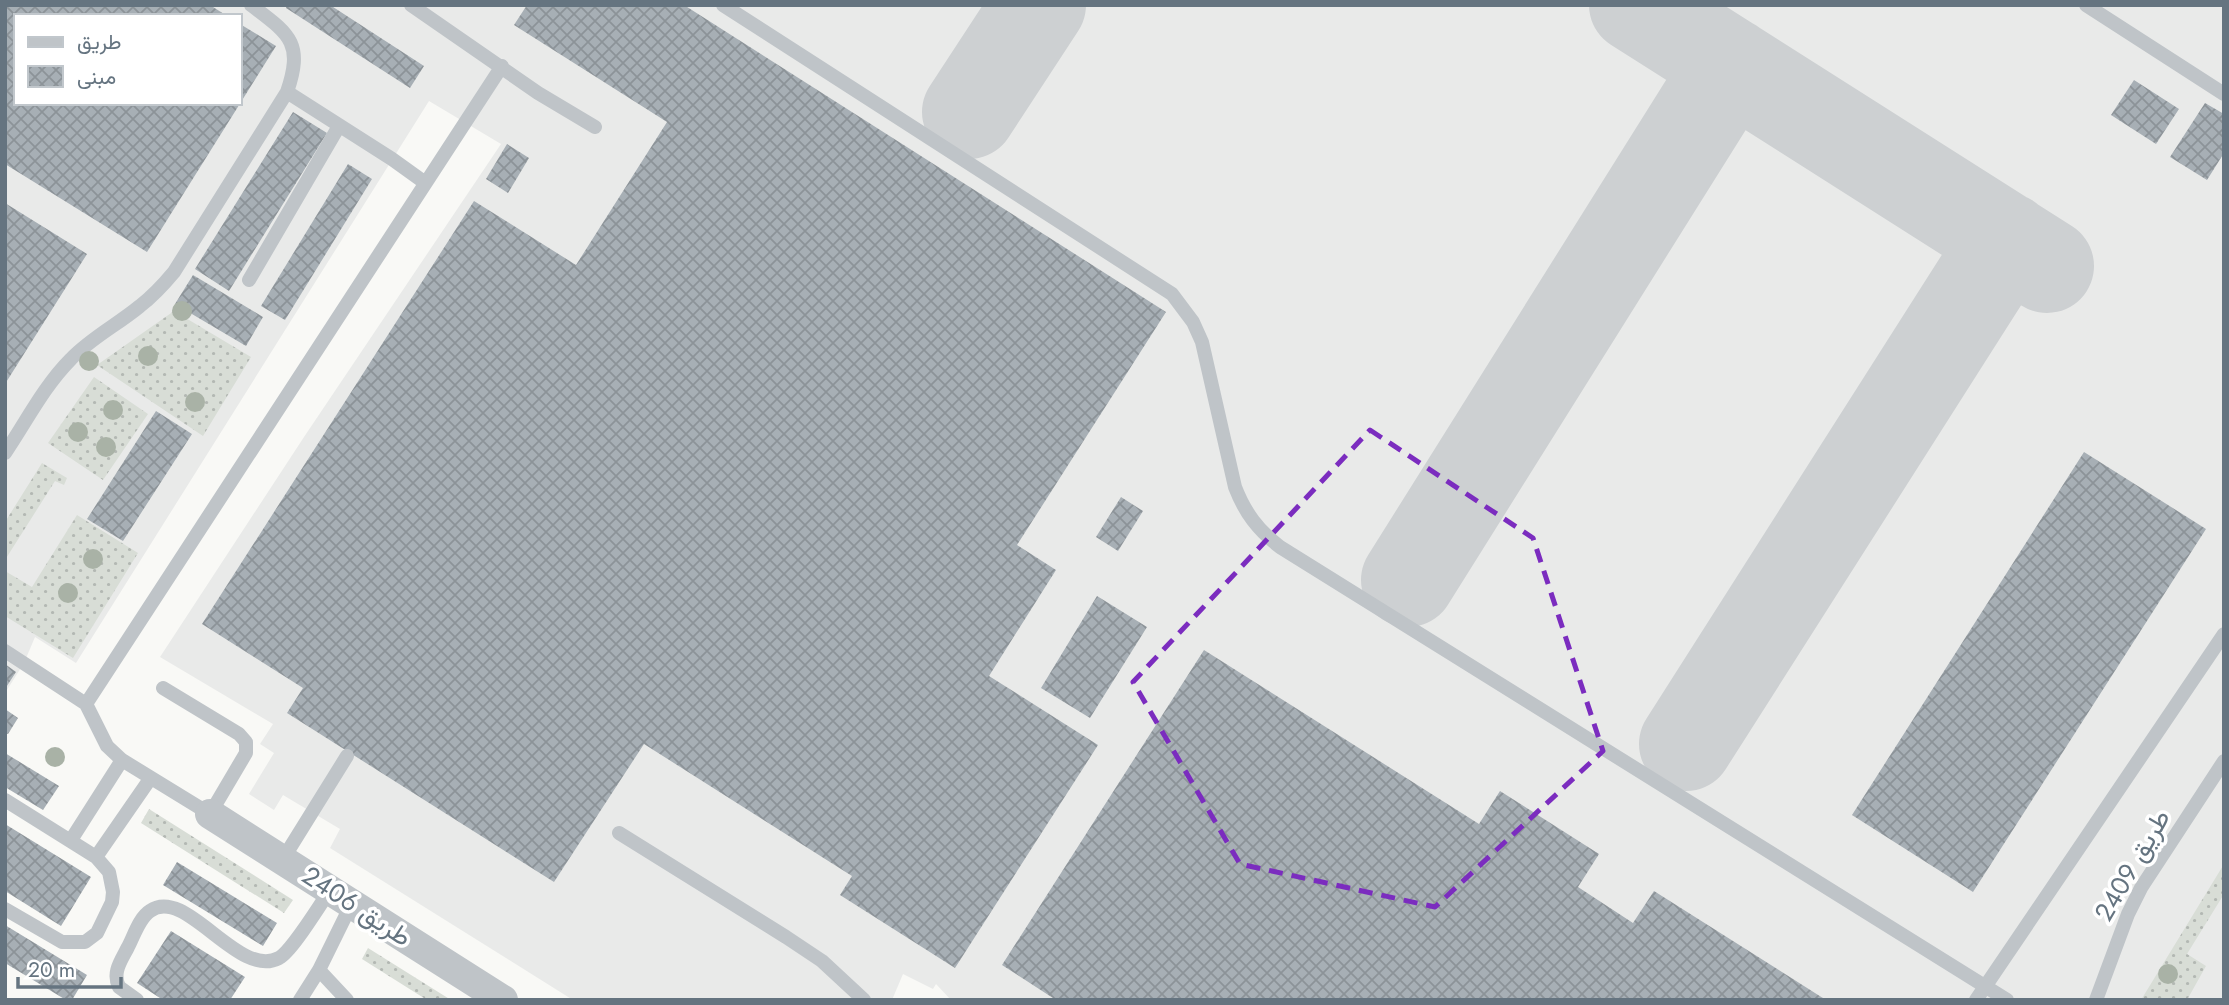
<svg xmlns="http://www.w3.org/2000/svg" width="2229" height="1005" font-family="Jost,Vazirmatn,sans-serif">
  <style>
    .built { fill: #e9eae9; fill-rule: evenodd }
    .grass { fill: url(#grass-dots) }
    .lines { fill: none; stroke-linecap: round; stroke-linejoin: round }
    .taxiway { stroke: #cdd0d2; stroke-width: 94 }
    .building { fill: url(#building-cross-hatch) }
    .service { stroke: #bfc4c8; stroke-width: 14 }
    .minor { stroke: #bfc4c8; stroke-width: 30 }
    .tree { fill: #a9b2a6 }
    .marked { fill: none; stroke: #7b2cbf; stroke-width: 5; stroke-dasharray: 14 9; stroke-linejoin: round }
    .labels { text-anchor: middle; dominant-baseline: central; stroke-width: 7; stroke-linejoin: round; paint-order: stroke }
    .street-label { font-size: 26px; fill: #657480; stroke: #fff }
  </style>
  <defs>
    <pattern id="grass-dots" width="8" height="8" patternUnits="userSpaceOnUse" patternTransform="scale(1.75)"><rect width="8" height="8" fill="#d8ddd6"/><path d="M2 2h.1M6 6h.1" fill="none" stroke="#b3b8b3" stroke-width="1.8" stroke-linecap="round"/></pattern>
    <pattern id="building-cross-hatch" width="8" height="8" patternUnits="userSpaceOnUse" patternTransform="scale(1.75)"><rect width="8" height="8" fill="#a7afb5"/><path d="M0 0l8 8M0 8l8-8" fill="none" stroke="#8c9398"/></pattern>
  </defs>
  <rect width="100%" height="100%" fill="#f9f9f6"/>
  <!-- built -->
  <path class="built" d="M 5,5 L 2224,5 L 2224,1000 L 951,1000 L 936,984 L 933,989 L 903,974 L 892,1000 L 573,1000 L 330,848 L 340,829 L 283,795 L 274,810 L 249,794 L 274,753 L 260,744 L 273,724 L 160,657 L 304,437 L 501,144 L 429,101 L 76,663 L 35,637 L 24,663 L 5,693 ZM 16,16 L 240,16 L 240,103 L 16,103 Z"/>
  <!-- grass -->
  <path class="grass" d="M 174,311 L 251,357 L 203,436 L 97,365 Z
    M 94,377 L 148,414 L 103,480 L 48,443 Z
    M 42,463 L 67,478 L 64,485 L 55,481 L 5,560 L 5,522 Z
    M 77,515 L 138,553 L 73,658 L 5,616 L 5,571 L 32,587 Z
    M 149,809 L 293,900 L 284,913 L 141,823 Z
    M 2224,864 L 2224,894 L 2187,954 L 2206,966 L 2187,1000 L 2141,1000 Z
    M 368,948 L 451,1000 L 427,1000 L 362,959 Z"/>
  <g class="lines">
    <!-- taxiway -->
    <path class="taxiway" d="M 1636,5 L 2047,266
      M 969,112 L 1039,5
      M 1408,580 L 1731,65
      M 1686,744 L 2007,240"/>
  </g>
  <!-- building -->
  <path class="building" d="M 5,5 L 210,5 L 227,16 L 16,16 L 16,103 L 240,103 L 240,24 L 276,46 L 147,252 L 5,164 Z
    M 287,5 L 330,5 L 424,66 L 410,88 L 286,8 Z
    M 527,5 L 684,5 L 1166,312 L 1017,545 L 1056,570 L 989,676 L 1098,745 L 955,968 L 840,895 L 852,876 L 644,744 L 554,882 L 287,713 L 303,688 L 202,624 L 474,201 L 576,265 L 667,122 L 514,25 Z
    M 2134,80 L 2179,109 L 2156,144 L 2111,115 Z
    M 2205,103 L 2224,114 L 2224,153 L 2207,180 L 2170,157 Z
    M 293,112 L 327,133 L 229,291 L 195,269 Z
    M 507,144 L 529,158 L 508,193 L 486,179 Z
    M 348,164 L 372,179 L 285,320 L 261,306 Z
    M 5,203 L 87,254 L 5,384 Z
    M 193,275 L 263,317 L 246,346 L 175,304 Z
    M 156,411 L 192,434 L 123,541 L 87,519 Z
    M 2084,452 L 2206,529 L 1973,892 L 1852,815 Z
    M 1121,497 L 1143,511 L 1118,551 L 1096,537 Z
    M 1097,596 L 1147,627 L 1090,718 L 1041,688 Z
    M 1204,650 L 1479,824 L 1500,791 L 1599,854 L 1578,887 L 1633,923 L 1654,891 L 1826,1000 L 1056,1000 L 1002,965 Z
    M 5,664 L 16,672 L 5,689 Z
    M 5,709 L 18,718 L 8,734 L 5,733 Z
    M 5,753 L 59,786 L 43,810 L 5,787 Z
    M 5,824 L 91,877 L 61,926 L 5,891 Z
    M 177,862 L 277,923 L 263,946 L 163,885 Z
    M 5,925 L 87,975 L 72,1000 L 66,1000 L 5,963 Z
    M 171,931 L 245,977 L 230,1000 L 163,1000 L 137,983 Z"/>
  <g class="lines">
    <!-- service -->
    <path class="service" d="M 411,5 L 538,93 L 595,127
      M 723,5 L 1172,294 L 1193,322 L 1202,342 L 1235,487 C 1245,513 1258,530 1280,547 L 2007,1000
      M 2086,5 L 2224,94
      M 287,92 L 392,159 L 424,182
      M 249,280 L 339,126
      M 5,453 C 26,422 44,386 71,359 C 91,338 117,325 140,306 C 153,296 164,284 174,272 L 287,92 C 304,42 289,34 251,5
      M 5,651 L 86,704 L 107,746 L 122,760 L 210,814 L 246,753 L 246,742 L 239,734 L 163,688
      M 86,704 L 502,66
      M 5,800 L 96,857 L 109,872 L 113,892 L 112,902 L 97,933 L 85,942 L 62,942 L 5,909
      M 619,833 L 786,937 L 822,961 L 864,1000
      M 71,840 L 122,760
      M 96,857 L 150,779
      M 283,859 L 347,756
      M 319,970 L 347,1000
      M 137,1000 L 119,987 C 112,972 121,961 128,947 C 134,936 139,918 150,911 C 186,885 238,980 279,958 C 293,950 320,904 331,889
      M 300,1000 L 319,970 L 352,903
      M 1976,1000 L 2224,634
      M 2096,1000 L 2128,914 L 2141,888 L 2224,761"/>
    <!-- minor -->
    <path class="minor" d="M 210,814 L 503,1000"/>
  </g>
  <!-- trees -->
  <g class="tree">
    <circle cx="182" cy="311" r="10"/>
    <circle cx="148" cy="356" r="10"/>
    <circle cx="89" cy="361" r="10"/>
    <circle cx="195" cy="402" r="10"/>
    <circle cx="113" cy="410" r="10"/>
    <circle cx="78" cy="432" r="10"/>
    <circle cx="106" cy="447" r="10"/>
    <circle cx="93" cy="559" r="10"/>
    <circle cx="68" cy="593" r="10"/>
    <circle cx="55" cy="757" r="10"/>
    <circle cx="2168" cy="974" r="10"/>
  </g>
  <!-- marked area -->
  <path class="marked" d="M 1370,430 L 1533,538 L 1603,751 L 1435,907 L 1240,864 L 1133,682 Z"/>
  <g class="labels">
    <!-- street labels -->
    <g class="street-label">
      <text transform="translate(2132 865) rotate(-60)">طريق 2409</text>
      <text transform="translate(357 906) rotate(33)">طريق 2406</text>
    </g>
  </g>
  <!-- border -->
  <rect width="2229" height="1005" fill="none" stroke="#657480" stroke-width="14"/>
  <!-- legend -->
  <rect x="14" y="14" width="228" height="91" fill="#ffffff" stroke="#c1c7cc" stroke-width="2"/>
  <rect x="28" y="37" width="35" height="10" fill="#bfc4c8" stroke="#c1c7cc" stroke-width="2"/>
  <text x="77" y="49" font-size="21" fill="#657480">طريق</text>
  <rect x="28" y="66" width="35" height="21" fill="url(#building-cross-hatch)" stroke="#c1c7cc" stroke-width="2"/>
  <text x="77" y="84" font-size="21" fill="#657480">مبنى</text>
  <!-- scale -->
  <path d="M18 977v10h103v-10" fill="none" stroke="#657480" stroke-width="3.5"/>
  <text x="28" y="977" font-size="21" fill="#657480" stroke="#ffffff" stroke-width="5" paint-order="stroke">20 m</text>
</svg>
